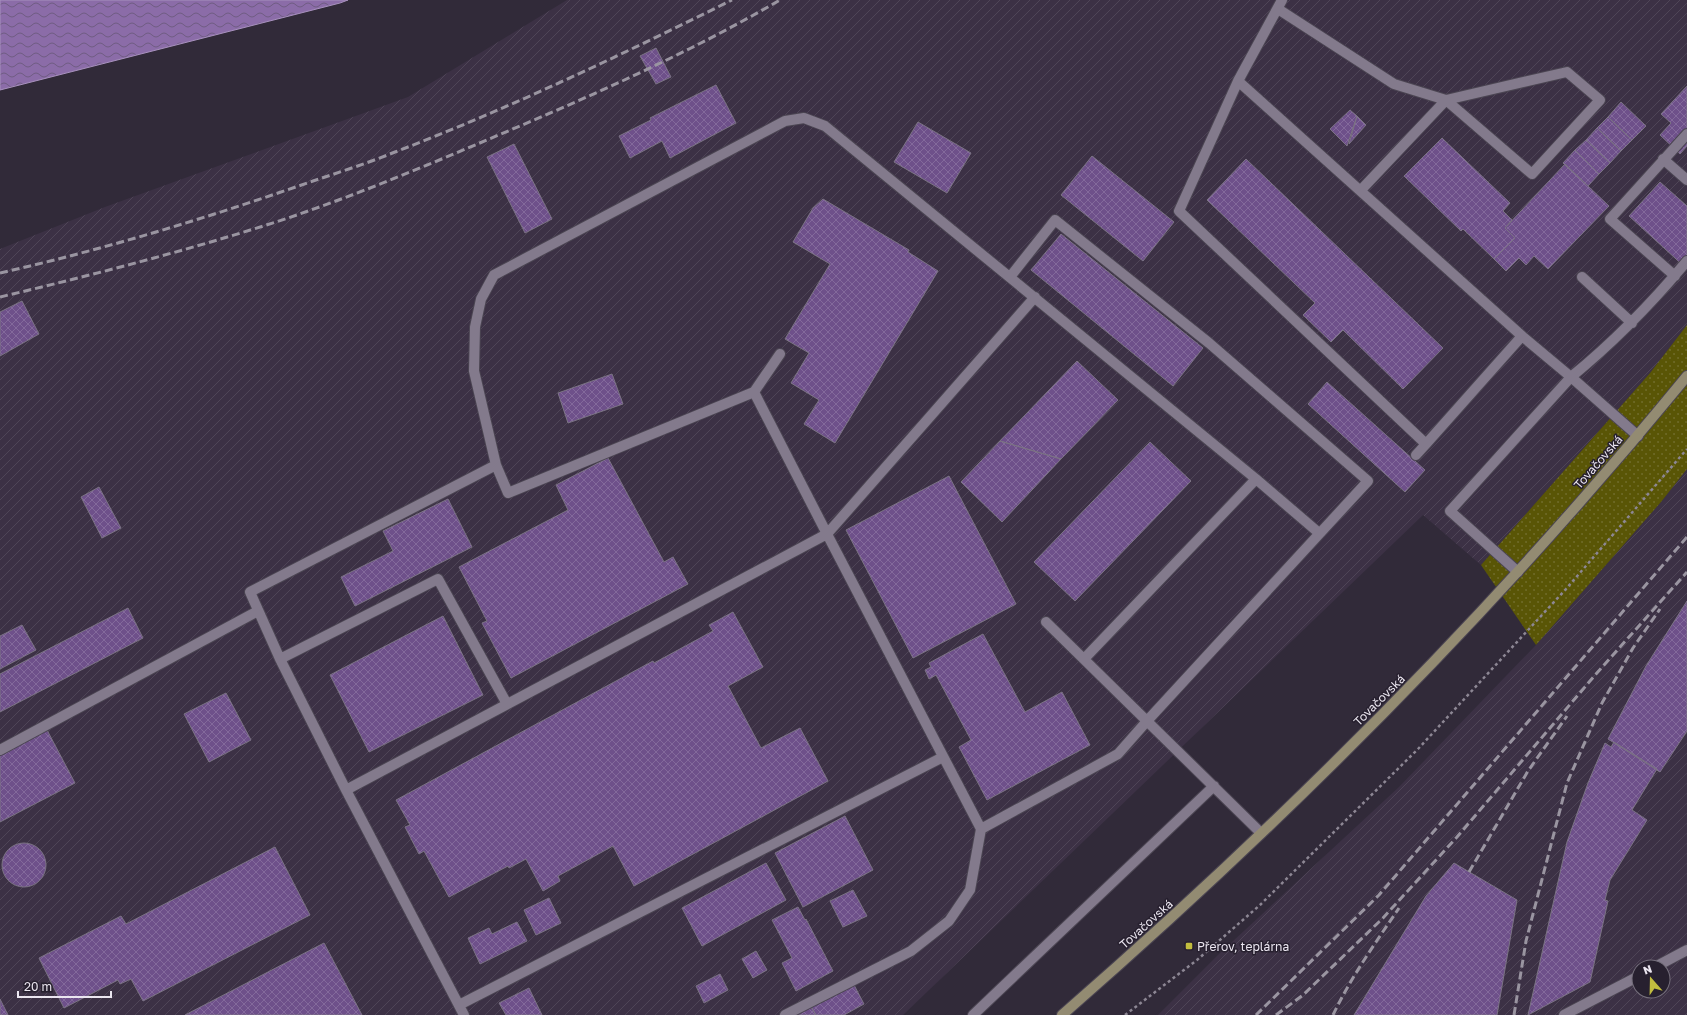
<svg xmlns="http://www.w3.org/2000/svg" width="1687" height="1015" font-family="'Golos Text',sans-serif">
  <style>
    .industrial { fill: url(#industrial-furrows); fill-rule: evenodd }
    .grass { fill: url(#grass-dots) }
    .water { fill: url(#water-waves); stroke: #a891be }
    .building { fill: url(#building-cross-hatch); stroke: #7b7384 }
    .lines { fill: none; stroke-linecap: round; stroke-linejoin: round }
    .lane-casing { stroke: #4b4552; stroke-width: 12 }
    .secondary-casing { stroke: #4b4552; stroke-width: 12 }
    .path { stroke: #8d8794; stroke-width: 2.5; stroke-dasharray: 3 3; stroke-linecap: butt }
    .lane { stroke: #837a8c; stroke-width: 10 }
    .secondary { stroke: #938b72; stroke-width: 10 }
    .rail { stroke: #9a95a1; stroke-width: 3; stroke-dasharray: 8 4; stroke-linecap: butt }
    .poi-dot { fill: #c2bd3f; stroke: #27202f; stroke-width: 1.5 }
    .labels { text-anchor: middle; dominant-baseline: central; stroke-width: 3; stroke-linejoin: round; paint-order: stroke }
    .street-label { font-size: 12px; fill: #ebe6f0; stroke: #27202f }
    .poi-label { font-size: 12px; fill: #ebe6f0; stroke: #27202f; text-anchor: start }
  </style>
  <defs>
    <pattern id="industrial-furrows" width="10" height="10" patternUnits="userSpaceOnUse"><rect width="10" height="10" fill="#3c3145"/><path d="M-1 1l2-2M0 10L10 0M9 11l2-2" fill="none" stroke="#4f4557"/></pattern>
    <pattern id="grass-dots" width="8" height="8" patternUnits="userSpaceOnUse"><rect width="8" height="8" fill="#595506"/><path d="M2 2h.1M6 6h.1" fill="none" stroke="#716d2b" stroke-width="1.8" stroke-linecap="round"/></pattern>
    <pattern id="water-waves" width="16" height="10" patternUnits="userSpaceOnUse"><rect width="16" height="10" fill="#8b6ca8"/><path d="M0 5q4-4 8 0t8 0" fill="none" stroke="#6f5c82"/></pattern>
    <pattern id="building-cross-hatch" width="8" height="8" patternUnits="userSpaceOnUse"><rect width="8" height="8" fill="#6e508a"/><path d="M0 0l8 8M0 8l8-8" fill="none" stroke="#83699b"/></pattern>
  </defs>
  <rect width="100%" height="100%" fill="#312a39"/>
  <!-- industrial -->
  <path class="industrial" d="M 567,0 L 1687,0 L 1687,325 L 1650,373 L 1481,565 L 1423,515 L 903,1015 L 0,1015 L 0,249 L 105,207 L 408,97 Z
    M 1687,469 L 1687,1015 L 1158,1015 L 1218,955 L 1399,787 L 1536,645 L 1661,502 ZM 1639,967 L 1663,967 L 1663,991 L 1639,991 Z"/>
  <!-- grass -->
  <path class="grass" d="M 1687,325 L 1687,469 L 1661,502 L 1536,645 L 1481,565 L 1650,373 Z"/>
  <!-- water -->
  <path class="water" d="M 0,0 L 348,0 L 340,3 L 0,90 Z"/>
  <!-- building -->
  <path class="building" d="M 656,48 L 671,77 L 656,84 L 640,56 Z
    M 716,85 L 736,123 L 670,158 L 662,141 L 630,158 L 619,136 L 651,120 L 650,118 Z
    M 1687,86 L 1687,146 L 1680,154 L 1660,135 L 1671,123 L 1661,114 Z
    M 1621,102 L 1646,126 L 1632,140 L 1608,117 Z
    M 1350,110 L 1357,116 L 1347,146 L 1330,129 Z
    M 1357,116 L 1366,125 L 1349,144 Z
    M 1608,117 L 1632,140 L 1621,151 L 1597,128 Z
    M 918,122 L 971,153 L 947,193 L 894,162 Z
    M 1597,128 L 1621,151 L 1610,163 L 1586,140 Z
    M 1442,138 L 1510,203 L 1503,211 L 1512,220 L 1505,228 L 1515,238 L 1494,259 L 1463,229 L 1461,231 L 1404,176 Z
    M 1586,140 L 1610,163 L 1599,174 L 1575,150 Z
    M 514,144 L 552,219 L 525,233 L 487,157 Z
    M 1575,150 L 1599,174 L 1588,186 L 1563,163 Z
    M 1092,156 L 1174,222 L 1143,261 L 1061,195 Z
    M 1246,159 L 1443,348 L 1403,389 L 1343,330 L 1331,342 L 1303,315 L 1315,303 L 1207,200 Z
    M 1565,164 L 1609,206 L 1548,269 L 1534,256 L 1526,265 L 1519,258 L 1506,271 L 1494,259 L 1515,238 L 1505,228 Z
    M 1660,182 L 1687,206 L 1687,269 L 1629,216 Z
    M 823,199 L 909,250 L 908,252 L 938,271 L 835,443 L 804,424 L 819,400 L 791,383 L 809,353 L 785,339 L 830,264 L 793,242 L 813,208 Z
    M 1061,234 L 1203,348 L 1173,386 L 1031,270 Z
    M 22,301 L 39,334 L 0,356 L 0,312 Z
    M 1077,361 L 1118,400 L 1061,459 L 1000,441 Z
    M 612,374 L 623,404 L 568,423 L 558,393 Z
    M 1327,382 L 1425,470 L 1405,492 L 1308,404 Z
    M 1000,441 L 1061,459 L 1002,522 L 961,482 Z
    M 1150,442 L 1191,481 L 1075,601 L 1034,562 Z
    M 608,458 L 664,562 L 673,557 L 688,584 L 511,678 L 482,623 L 487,621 L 459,567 L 568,510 L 556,485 Z
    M 949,476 L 1016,604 L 913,658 L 846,530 Z
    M 99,487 L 121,528 L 102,538 L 81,497 Z
    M 448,499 L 472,547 L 355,606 L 341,577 L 393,551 L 383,531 Z
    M 1687,601 L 1687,731 L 1660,772 L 1608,739 L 1646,666 Z
    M 128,608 L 143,638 L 0,712 L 0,674 Z
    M 733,612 L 763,667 L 728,686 L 761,748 L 800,728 L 828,781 L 634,886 L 613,846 L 558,876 L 560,881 L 543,891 L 526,859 L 509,868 L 508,866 L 449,897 L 424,851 L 419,854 L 405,827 L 410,825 L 396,800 L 653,661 L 654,663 L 713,631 L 709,625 Z
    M 443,616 L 483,695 L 369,752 L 330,675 Z
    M 22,625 L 36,650 L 0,669 L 0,636 Z
    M 983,634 L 1025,712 L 1062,692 L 1090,745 L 987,800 L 959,747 L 971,740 L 936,675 L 929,679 L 925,670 L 931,667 L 929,663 Z
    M 226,693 L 251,740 L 209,762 L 184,714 Z
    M 47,730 L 75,783 L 0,822 L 0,754 Z
    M 1614,742 L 1657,769 L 1632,810 L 1647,820 L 1610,880 L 1605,900 L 1608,901 L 1590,982 L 1528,1015 L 1567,842 L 1588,783 L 1605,743 L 1611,747 Z
    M 845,816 L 873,870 L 803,907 L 775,853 Z
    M2 865a22 22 0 1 1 44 0a22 22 0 1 1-44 0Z
    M 275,847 L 310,915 L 143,1001 L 131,979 L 120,984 L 118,980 L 64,1008 L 39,958 L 121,916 L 126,924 Z
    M 766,863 L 786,900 L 702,946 L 682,908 Z
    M 1454,863 L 1517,900 L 1497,1015 L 1354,1015 L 1426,896 Z
    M 853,890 L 867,916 L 843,927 L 830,901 Z
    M 549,898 L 561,923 L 536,935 L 524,910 Z
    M 798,907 L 805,920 L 806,919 L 833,971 L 796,991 L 782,963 L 792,958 L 772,920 Z
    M 517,922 L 527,941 L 480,964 L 468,938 L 489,928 L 492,934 Z
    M 324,943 L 362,1015 L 185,1015 Z
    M 756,951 L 767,970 L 753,978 L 742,959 Z
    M 720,974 L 728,990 L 704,1003 L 696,986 Z
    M 853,983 L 864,1004 L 844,1015 L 816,1015 L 810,1005 Z
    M 529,988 L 542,1015 L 506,1015 L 499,1003 Z
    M 0,999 L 8,1015 L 0,1015 Z
    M 810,1005 L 816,1015 L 792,1015 Z"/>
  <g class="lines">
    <defs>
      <path id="lane" d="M 1278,9 L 1394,84 L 1446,100 L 1567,72 L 1600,100 L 1532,174 L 1446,100 L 1361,190
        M 1238,81 L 1282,0
        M 1663,159 L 1687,180
        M 1675,276 L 1610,219 L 1687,134
        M 1010,277 L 1055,220 L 1209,343 L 1368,481 L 1147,721 L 1118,754 L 981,829 L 827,534 L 1035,297
        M 1582,277 L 1632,323
        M 754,392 L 508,493 L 496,465 L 474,371 L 475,327 L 481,299 L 494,275 L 785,121 L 804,118 L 825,126 L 1256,479
        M 1638,436 L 1571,377 C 1614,342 1652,303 1687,261
        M 1416,455 L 1426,444
        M 1518,572 L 1450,511 L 1571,377 L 1522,336 L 1426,444 L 1179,211 L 1238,81 L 1522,336
        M 1046,622 L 1261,833
        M 280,659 L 438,579 L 507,704
        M 1084,659 L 1256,479 L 1319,533
        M 0,750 L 258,611
        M 346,790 L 827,534 L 754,392 L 780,354
        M 1655,967 L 1687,950
        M 459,1005 L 943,757
        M 464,1015 L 346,790 L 280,659 L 250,592 L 496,465
        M 785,1015 L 911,951 L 949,921 L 970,890 L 981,829
        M 973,1015 L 1214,786
        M 1564,1015 L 1639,976"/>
      <path id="secondary" d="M 1062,1015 C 1287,819 1498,607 1687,376"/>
    </defs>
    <!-- lane casing -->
    <use href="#lane" class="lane-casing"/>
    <!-- secondary casing -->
    <use href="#secondary" class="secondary-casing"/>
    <!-- path -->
    <path class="path" d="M 1125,1015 L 1197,960 L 1260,905 L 1418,749 L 1566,589 L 1687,449"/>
    <!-- lane -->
    <use href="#lane" class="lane"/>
    <!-- secondary -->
    <use href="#secondary" class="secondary"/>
    <!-- rail -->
    <path class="rail" d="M 0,273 C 106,249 210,217 313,181 C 340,172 368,163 395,152 C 510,108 621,55 732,0
      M 0,297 C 93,275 185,251 276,222 C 364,193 449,156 534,120 C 618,84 701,46 780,0
      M 1469,872 L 1528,771 L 1567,716
      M 1256,1015 L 1379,895 L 1687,537
      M 1276,1015 L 1303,995 L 1383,918 L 1457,837 L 1596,674 L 1687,572
      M 1333,1015 C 1351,977 1376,942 1399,908
      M 1514,1015 L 1526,941 L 1567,783 L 1602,703 L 1633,648 L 1660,609"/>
  </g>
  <!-- markers -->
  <rect class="poi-dot" x="1185" y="942" width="8" height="8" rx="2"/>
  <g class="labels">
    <!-- street labels -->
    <g class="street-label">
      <text transform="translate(1598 462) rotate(-49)">Tovačovská</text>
      <text transform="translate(1379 700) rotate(-45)">Tovačovská</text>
      <text transform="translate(1146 924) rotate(-42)">Tovačovská</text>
    </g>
    <!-- poi labels -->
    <g class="poi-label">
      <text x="1197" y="946">Přerov, teplárna</text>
    </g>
  </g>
  <!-- north arrow -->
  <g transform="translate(1651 979) rotate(340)"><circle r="19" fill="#27202f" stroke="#756f7c"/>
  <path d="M0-3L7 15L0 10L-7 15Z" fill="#c2bd3f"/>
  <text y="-6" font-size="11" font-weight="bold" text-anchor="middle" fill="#ebe6f0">N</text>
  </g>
  <!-- scale -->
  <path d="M18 991v6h93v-6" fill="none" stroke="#ebe6f0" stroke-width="2"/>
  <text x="24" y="991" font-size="12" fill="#ebe6f0" stroke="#27202f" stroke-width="3" paint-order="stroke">20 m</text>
</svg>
